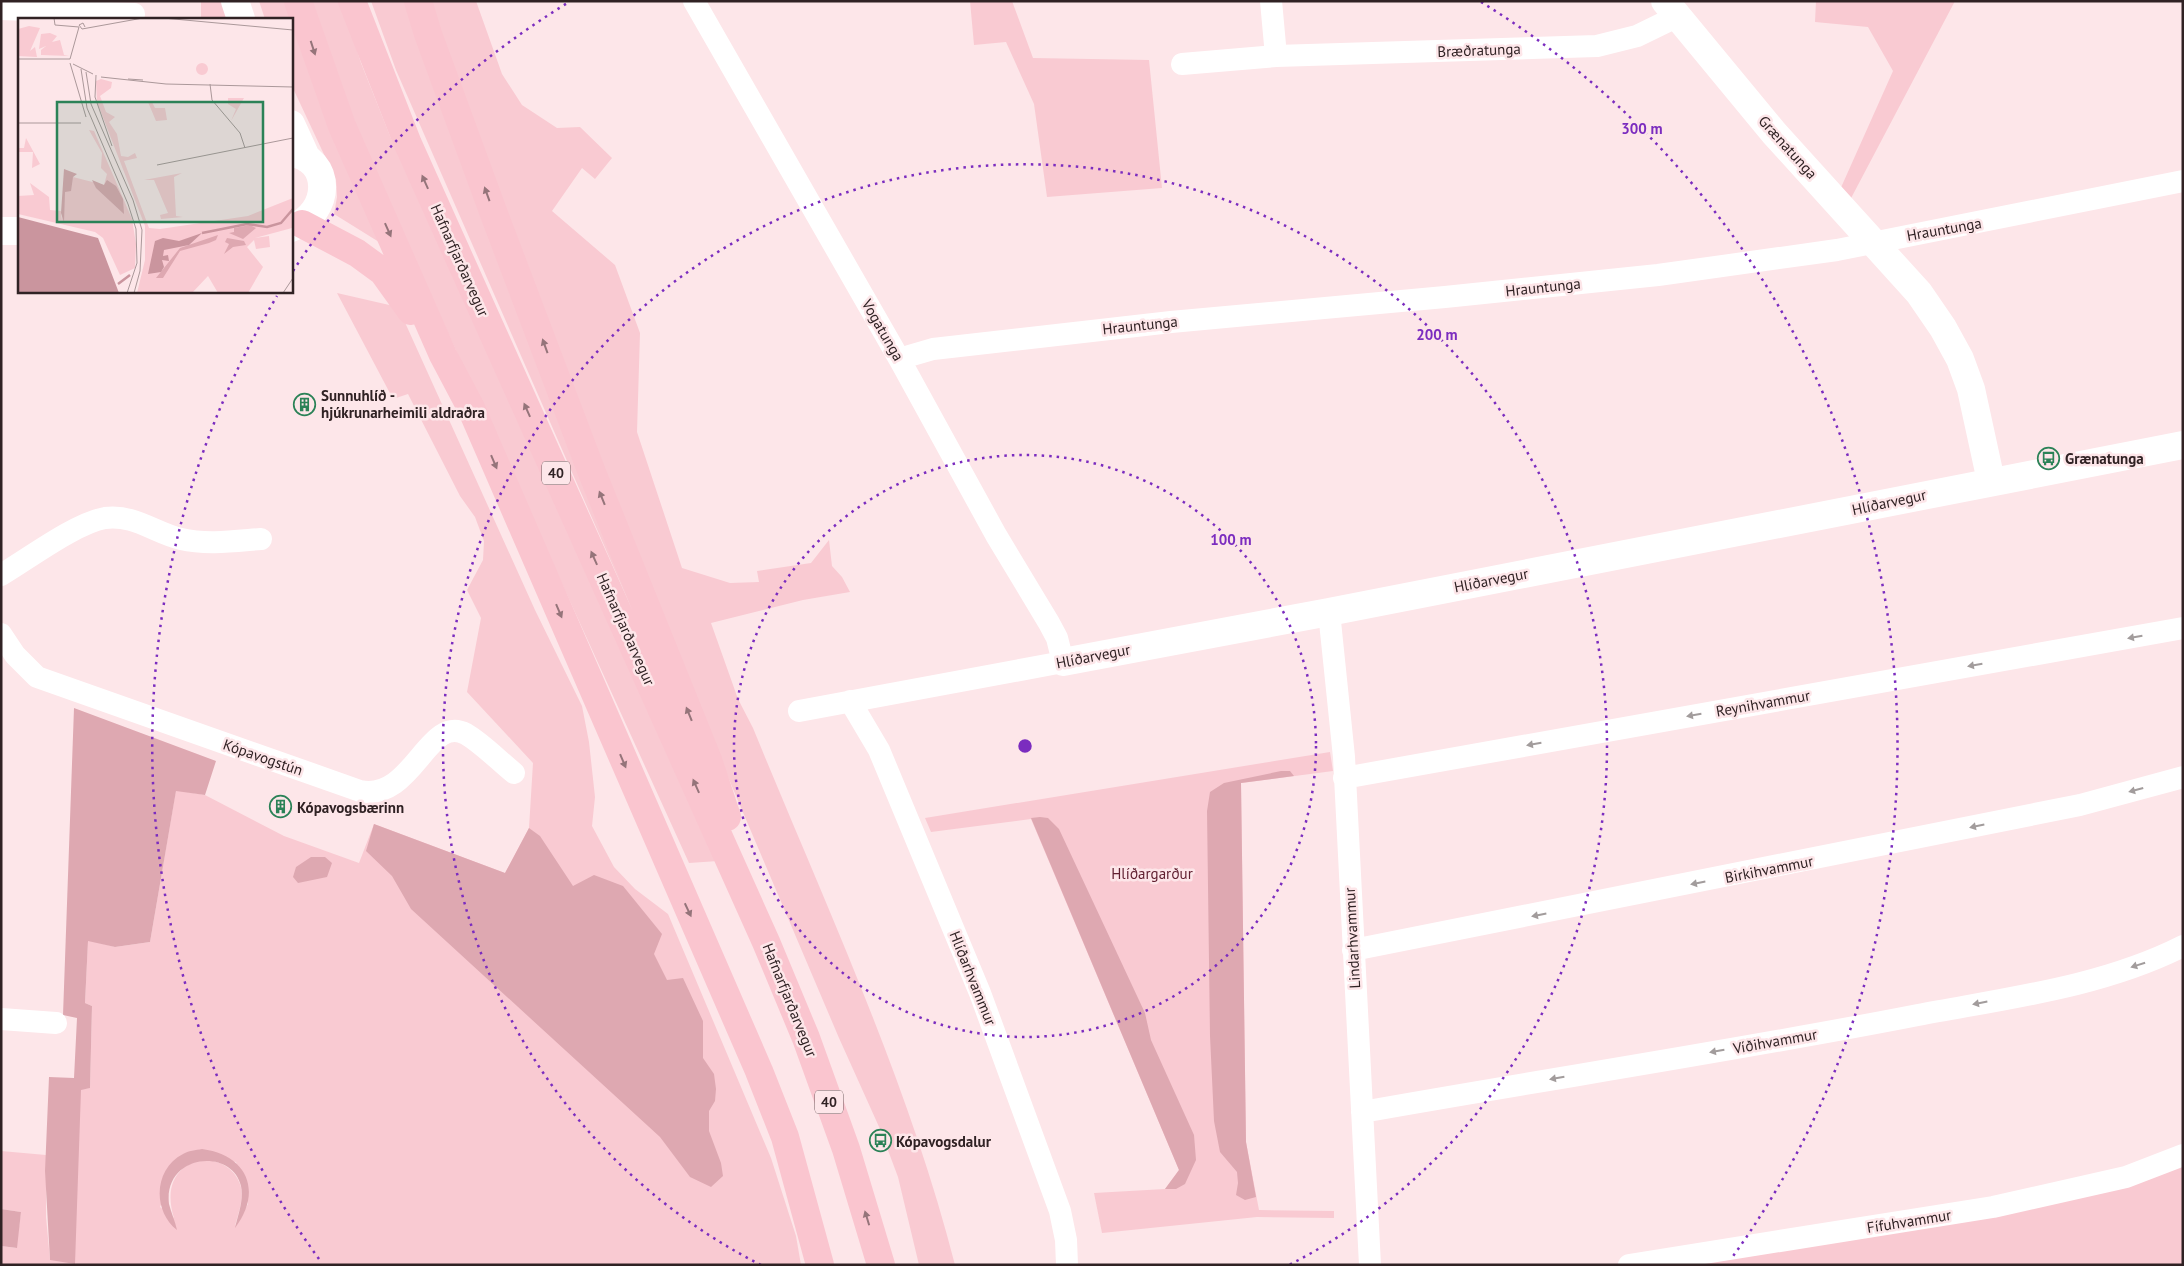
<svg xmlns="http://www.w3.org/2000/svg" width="2184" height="1266" font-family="'PT Sans',sans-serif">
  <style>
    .green { fill: #f9cad2; fill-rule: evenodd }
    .forest { fill: #dea8b1 }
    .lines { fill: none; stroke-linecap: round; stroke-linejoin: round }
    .minor { stroke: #fff; stroke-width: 22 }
    .tertiary { stroke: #fff; stroke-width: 28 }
    .primary { stroke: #fac5cf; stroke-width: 28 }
    .oneway { fill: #95747a }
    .oneway2 { fill: #a29c9c }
    .ring { fill: none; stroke: #7b2cbf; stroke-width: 2.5; stroke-dasharray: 2.5 5 }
    .labels { text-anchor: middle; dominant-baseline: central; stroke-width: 5; stroke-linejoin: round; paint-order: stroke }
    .shield { fill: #fde6e9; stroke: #6e5d5f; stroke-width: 1 }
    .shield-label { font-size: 14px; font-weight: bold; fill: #302224 }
    .street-label { font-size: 15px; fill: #302224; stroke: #fde6e9 }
    .poi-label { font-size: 15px; font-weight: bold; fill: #302224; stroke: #fde6e9; text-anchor: start }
    .park-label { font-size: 15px; fill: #612031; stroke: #fde6e9 }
    .inset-river { fill: none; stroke: #ca959e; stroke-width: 2.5 }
    .inset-road { fill: none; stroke: #ab989a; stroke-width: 1 }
    .view { fill: #2b8257; fill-opacity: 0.15; stroke: #2b8257; stroke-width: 2.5 }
    .inset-edge { fill: none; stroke: #302224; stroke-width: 2.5 }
    .centre { fill: #7b2cbf; stroke: #fde6e9; stroke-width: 2.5 }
    .ring-label { font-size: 15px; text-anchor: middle; font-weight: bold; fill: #7b2cbf; stroke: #fde6e9; stroke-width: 5; stroke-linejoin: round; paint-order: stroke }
  </style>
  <rect width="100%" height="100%" fill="#fde6e9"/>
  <!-- green -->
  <path class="green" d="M 201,1 L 225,1 L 231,19 L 201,19 Z
    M 259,1 L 291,1 L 379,242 L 334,214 L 337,197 L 336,180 L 291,84 L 291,19 L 265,19 Z
    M 312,1 L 341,1 L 361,63 L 390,136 L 718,861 L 689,863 L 379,181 L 360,137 Z
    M 371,1 L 410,1 L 648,646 L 396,70 Z
    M 426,1 L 476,1 L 502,74 L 522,105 L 557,128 L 580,127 L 612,158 L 595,179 L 582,168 L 552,211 L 615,265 L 640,333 L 637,432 L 682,568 L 730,583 L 759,582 L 757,571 L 811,563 L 829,540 L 832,566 L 842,577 L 850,592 L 803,600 L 711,623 L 738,699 L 753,728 C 825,904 908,1081 955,1265 L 919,1265 L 898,1177 L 880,1129 L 839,1038 L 645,582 Z
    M 970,1 L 1012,1 L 1033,58 L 1149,60 L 1162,188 L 1047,197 L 1034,104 L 1006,42 L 974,45 Z
    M 1816,1 L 1955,1 L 1849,202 L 1839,192 L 1893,71 L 1868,27 L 1815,22 Z
    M 337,293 L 398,307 L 535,610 L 582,706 L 589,742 L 595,797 L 592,826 L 614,867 L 635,889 L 668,914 L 771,1158 L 796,1236 L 801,1265 L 1,1265 L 1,1246 L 16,1248 L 21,1212 L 1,1209 L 1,1151 L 46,1155 L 46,1217 L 50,1260 L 81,1089 L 90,1088 L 92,1006 L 85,1003 L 88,940 L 115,947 L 150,942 L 176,790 L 205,795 L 284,836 L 359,863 L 374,824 L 505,873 L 529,828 L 533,763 L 467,692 L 481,618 L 467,590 L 483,560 L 484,541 L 475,517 L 460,496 L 408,394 L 393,399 ZM 183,1154 L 236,1162 L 248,1204 L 235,1226 C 238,1214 245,1197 240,1184 C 226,1144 154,1155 174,1218 L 160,1207 Z
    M 1330,752 L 1333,771 L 1241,783 L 1246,1142 L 1259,1210 L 1334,1211 L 1334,1218 L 1257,1217 L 1102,1233 L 1094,1193 L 1165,1189 L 1179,1170 L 1031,819 L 931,832 L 925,818 Z
    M 2183,1162 L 2183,1265 L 1685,1265 Z"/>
  <!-- forest -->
  <path class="forest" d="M 74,708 L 216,761 L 205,795 L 176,791 L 150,942 L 115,947 L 88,941 L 85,1003 L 92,1006 L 90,1088 L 81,1090 L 75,1264 L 50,1260 L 45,1171 L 49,1077 L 74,1078 L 77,1018 L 63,1015 Z
    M 1281,771 L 1290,771 L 1294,776 L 1241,783 L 1246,1142 L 1256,1197 L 1245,1200 L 1236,1195 L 1238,1183 L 1237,1172 L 1220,1152 L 1214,1121 L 1210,1036 L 1207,811 L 1210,792 L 1224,783 Z
    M 1040,817 L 1048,818 L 1059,829 L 1145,1013 L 1151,1040 L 1194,1135 L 1196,1160 L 1185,1184 L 1176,1189 L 1165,1189 L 1179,1170 L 1031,818 Z
    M 374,824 L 505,873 L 529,828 L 540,836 L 573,886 L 594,875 L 623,886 L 662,934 L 654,954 L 667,980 L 683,978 L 703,1021 L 703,1058 L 714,1074 L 716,1089 L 715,1101 L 709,1111 L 709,1131 L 721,1163 L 723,1176 L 711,1187 L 690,1177 L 660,1137 L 411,909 L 392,876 L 366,851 Z
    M 311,857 L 325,857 L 332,863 L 327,877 L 298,883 L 293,877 L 296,867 Z
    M 202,1149 C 247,1155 263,1191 235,1228 C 238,1215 244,1200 241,1186 C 232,1147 163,1154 169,1204 C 171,1212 175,1221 177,1230 C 152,1210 154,1169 183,1154 C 188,1151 196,1150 202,1149 Z
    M 1,1209 L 21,1212 L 17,1248 L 1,1246 Z"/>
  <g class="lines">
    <!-- minor -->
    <path class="minor" d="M 694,1 L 901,362 L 996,535 L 1049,623 L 1057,638 L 1063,662 L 799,711
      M 1271,1 L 1276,56
      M 1,9 L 134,14
      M 1182,64 L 1276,56 L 1597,46 L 1637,36 L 1676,17
      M 901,362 L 909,356 L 933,349 L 1171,322 L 1445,297 L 1658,275 L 1837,250 L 2183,181
      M 1,575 C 28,559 76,523 105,518 C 134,514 155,533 181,539 C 207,545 235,541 261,539
      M 1329,612 L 1344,757 L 1370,1265
      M 1,634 L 15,655 L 37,677 L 360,791 C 413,802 428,713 466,734 C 483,744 499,761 514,773
      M 850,701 L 879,750 L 980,993 L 1060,1211 L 1066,1240 L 1067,1265
      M 1344,778 L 2183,628
      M 1353,950 L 2080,805 L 2183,777
      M 1,1019 L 56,1023
      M 1362,1112 C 1547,1079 1734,1051 1918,1015 C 2007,998 2102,987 2183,946
      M 1629,1265 L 1993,1207 L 2126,1177 L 2183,1155"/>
    <!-- tertiary -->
    <path class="tertiary" d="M 235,1 L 241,19
      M 1665,1 L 1774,133 L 1919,293 L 1943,328 L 1960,359 L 1971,389 L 1991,481
      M 291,124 L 307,159
      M 291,153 C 332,158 333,213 291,228
      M 1,231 L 19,231
      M 1063,662 L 1329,612 L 2183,445"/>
    <!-- primary -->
    <path class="primary" d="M 298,1 L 342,126 L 443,355 L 471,408 L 759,1071 L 785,1137 L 820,1265
      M 352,1 L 408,144 L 766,942 L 806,1038 L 846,1149 L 881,1265
      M 418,1 L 428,34 L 494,214 L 591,470 L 708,760 L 727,817
      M 302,224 L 357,253 L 383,272 L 411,311"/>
  </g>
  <!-- one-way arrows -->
  <defs><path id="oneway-solid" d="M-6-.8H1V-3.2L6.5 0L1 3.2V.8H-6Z" transform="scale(1.25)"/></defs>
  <g class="oneway">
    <use href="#oneway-solid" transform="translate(313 48) rotate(72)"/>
    <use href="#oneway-solid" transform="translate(425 182) rotate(-114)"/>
    <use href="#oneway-solid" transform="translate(487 194) rotate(-110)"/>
    <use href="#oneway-solid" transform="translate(388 230) rotate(66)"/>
    <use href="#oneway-solid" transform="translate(545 346) rotate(-110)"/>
    <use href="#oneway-solid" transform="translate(527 410) rotate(-114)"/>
    <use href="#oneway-solid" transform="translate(494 462) rotate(67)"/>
    <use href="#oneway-solid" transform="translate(602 498) rotate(-112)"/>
    <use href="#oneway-solid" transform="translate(594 558) rotate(-114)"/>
    <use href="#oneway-solid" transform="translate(559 611) rotate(67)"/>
    <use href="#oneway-solid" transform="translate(689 714) rotate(-112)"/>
    <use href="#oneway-solid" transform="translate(623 761) rotate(67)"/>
    <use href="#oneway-solid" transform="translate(696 786) rotate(-114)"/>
    <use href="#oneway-solid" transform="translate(688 910) rotate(65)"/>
    <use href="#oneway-solid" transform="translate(867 1218) rotate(-107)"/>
  </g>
  <g class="oneway2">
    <use href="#oneway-solid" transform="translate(2135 637) rotate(170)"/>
    <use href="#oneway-solid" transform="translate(1975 665) rotate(170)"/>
    <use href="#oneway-solid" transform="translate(1694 715) rotate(170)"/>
    <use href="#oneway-solid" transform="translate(1534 744) rotate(170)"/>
    <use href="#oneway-solid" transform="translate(2136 790) rotate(165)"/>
    <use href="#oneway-solid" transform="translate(1977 826) rotate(168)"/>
    <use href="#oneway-solid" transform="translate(1698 883) rotate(169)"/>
    <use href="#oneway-solid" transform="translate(1539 915) rotate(169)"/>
    <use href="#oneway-solid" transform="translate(2138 965) rotate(162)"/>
    <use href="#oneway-solid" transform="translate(1980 1003) rotate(169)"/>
    <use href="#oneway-solid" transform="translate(1717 1051) rotate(170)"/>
    <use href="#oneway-solid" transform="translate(1557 1078) rotate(170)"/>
  </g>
  <!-- distance rings -->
  <g class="ring">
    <circle cx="1025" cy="746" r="291"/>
    <path d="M761 1265A582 582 0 1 1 1289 1265"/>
    <path d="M319 1259A873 873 0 0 1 277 296M293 271A873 873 0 0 1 569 2M1481 2A873 873 0 0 1 1731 1259"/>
  </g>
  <!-- icons -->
  <defs>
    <symbol id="building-ring" viewBox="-11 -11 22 22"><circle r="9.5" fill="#fde6e9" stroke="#2b8257" stroke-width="1.5"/><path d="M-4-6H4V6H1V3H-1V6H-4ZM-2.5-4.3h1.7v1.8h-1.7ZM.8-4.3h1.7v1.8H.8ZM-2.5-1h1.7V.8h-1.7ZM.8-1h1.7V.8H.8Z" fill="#2b8257"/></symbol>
    <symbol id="bus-ring" viewBox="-11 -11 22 22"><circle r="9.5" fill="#fde6e9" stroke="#2b8257" stroke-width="1.5"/><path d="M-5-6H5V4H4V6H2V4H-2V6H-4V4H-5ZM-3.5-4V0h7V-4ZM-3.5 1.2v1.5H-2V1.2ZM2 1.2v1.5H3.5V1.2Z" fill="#2b8257"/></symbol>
  </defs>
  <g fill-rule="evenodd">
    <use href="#building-ring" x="292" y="392" width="25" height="25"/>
    <use href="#bus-ring" x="2036" y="446" width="25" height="25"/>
    <use href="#building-ring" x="268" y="794" width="25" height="25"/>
    <use href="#bus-ring" x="868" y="1128" width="25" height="25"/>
  </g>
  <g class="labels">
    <!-- shield labels -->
    <g class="shield">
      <rect x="542" y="461.5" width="28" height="23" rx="4"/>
      <rect x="815" y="1090.5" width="28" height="23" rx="4"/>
    </g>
    <g class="shield-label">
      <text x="556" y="473">40</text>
      <text x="829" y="1102">40</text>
    </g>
    <!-- street labels -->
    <g class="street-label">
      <text transform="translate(1479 50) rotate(-2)">Bræðratunga</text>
      <text transform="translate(1788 147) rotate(48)">Grænatunga</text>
      <text transform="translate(1944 229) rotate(-10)">Hrauntunga</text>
      <text transform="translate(460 260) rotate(66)">Hafnarfjarðarvegur</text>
      <text transform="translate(1543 287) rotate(-6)">Hrauntunga</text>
      <text transform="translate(1140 325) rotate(-6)">Hrauntunga</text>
      <text transform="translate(883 330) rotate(60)">Vogatunga</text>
      <text transform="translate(1889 502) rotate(-12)">Hlíðarvegur</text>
      <text transform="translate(1491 580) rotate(-11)">Hlíðarvegur</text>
      <text transform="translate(626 629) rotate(66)">Hafnarfjarðarvegur</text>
      <text transform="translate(1093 656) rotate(-11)">Hlíðarvegur</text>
      <text transform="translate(1763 703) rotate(-10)">Reynihvammur</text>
      <text transform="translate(263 757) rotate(19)">Kópavogstún</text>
      <text transform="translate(1769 869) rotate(-11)">Birkihvammur</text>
      <text transform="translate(1352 938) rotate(-93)">Lindarhvammur</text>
      <text transform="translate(973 978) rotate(68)">Hlíðarhvammur</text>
      <text transform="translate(790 1000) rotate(68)">Hafnarfjarðarvegur</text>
      <text transform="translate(1775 1041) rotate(-10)">Víðihvammur</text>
      <text transform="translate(1909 1221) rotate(-9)">Fífuhvammur</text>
    </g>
    <!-- poi labels -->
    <g class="poi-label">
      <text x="321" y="395">Sunnuhlíð -<tspan x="321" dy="17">hjúkrunarheimili aldraðra</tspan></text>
      <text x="2065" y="458">Grænatunga</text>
      <text x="297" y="807">Kópavogsbærinn</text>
      <text x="896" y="1141">Kópavogsdalur</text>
    </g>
    <!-- park labels -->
    <g class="park-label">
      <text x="1152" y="873">Hlíðargarður</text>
    </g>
  </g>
  <!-- overview -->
  <g transform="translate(18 18)">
    <rect width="275" height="275" fill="#fde6e9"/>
    <path d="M 11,8 L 22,10 L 12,33 L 17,29 L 19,39 L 0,38 L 0,11 ZM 32,15 L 39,18 L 34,24 L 42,22 L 46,37 L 51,38 L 23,37 L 23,32 L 28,28 L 21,31 L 23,16 ZM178 51a6 6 0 1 1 12 0a6 6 0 1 1-12 0ZM 83,61 L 94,64 L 93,70 L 82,78 L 88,94 L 97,99 L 91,104 L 99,116 L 103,138 L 110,139 L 117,135 L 119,140 L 106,143 L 131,210 L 142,211 L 230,198 L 275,180 L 274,210 L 237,220 L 251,218 L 252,229 L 238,231 L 236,222 L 229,229 L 245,249 L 230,275 L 200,275 L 190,258 L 174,275 L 119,275 L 127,242 L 127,208 L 79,84 L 78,63 ZM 210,80 L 226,80 L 213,103 L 218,91 L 210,86 ZM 130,84 L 134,84 L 137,90 L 147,90 L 149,102 L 138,103 ZM 71,112 L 76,113 L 114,201 L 118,226 L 117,250 L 102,257 L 85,220 L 77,214 L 0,196 L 0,178 L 16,177 L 12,165 L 31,179 L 32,192 L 43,193 L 43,203 L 47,173 L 55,159 L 86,167 L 89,156 L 83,150 L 84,135 ZM 8,120 L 22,146 L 14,150 L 15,134 L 0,134 L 0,130 L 6,130 ZM 164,155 L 156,159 L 158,198 L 165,199 L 143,201 L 142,197 L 150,195 L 136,162 L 126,162 Z" fill="#f9cad2"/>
    <path d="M 46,151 L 59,156 L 55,159 L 53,173 L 47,174 L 46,204 L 43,195 ZM 74,162 L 86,167 L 89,162 L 98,168 L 105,181 L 106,196 L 78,170 ZM 232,207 L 238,210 L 225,221 L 211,215 L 216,214 L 216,210 ZM 200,217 L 198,222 L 191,225 L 162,233 L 145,260 L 138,260 L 162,230 ZM 209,220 L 226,223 L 228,227 L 215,229 L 206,236 L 211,226 L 207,224 Z" fill="#dea8b1"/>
    <path d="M 0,199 L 80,220 L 101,275 L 0,275 ZM 184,215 L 171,227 L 146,232 L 145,238 L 150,237 L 151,243 L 144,242 L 146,249 L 143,254 L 130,256 L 137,223 L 145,220 L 161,223 Z" fill="#ca959e"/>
    <path class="inset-river" d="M 184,215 L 229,206 L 249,209 L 263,205 L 275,191M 100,266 L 112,257"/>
    <path class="inset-road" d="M 36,0 L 37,7 L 61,9M 145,0 L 275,12M 67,9 L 65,5 L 61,7 L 64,11 L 125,0M 0,41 L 52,41M 52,41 L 61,9M 52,45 L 68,99M 55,46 L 75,56M 63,51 L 69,90 L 110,186 L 118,211 L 119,245 L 109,275M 68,54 L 73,86 L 115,182 L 124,212 L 122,253 L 116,275M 78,57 L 77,79 L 94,128M 83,59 L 148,66 L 275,69M 110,61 L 125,62M 192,66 L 194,82 L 222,115 L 227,130M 0,105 L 63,105M 139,147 L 275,120M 265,275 L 275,260"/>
    <path class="view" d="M 39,84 L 245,84 L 245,204 L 39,204 Z"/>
    <rect width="275" height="275" class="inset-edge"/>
  </g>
  <circle cx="1025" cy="746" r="8" class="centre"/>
  <g class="ring-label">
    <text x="1642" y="134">300 m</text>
    <text x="1437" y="340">200 m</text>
    <text x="1231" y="545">100 m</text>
  </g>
  <!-- border -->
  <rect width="2184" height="1266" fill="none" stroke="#302224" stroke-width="5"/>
</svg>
